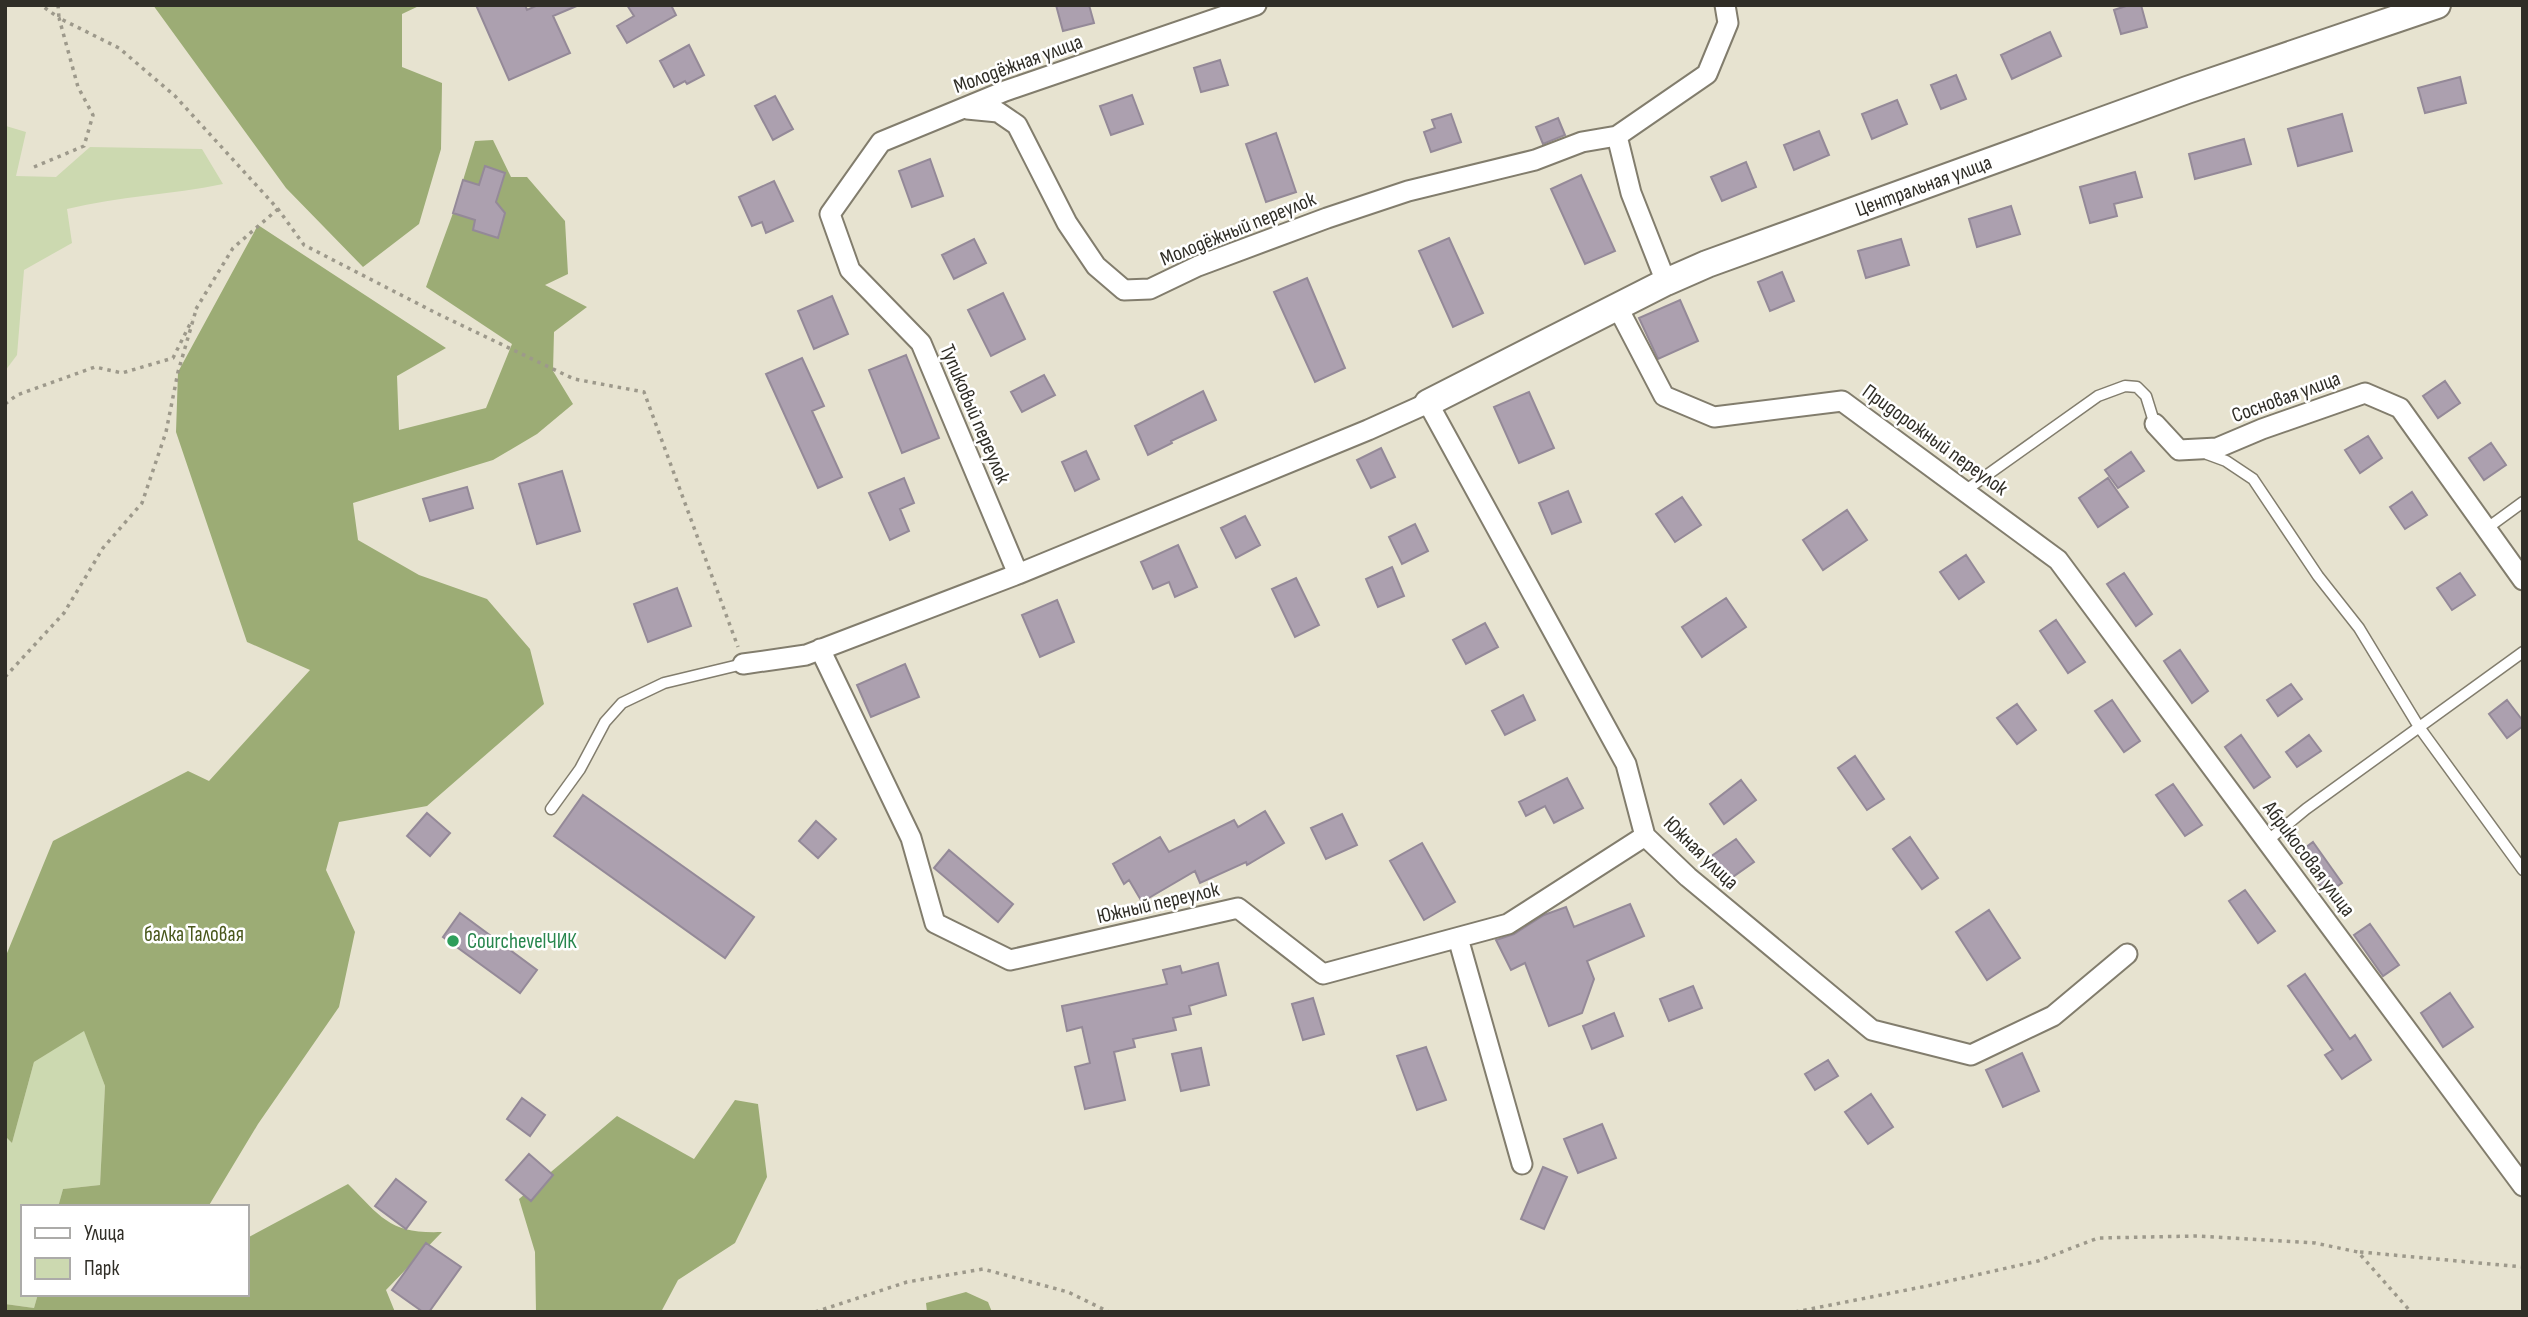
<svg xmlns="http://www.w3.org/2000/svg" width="2528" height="1317" font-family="'Sofia Sans Condensed',sans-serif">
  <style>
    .green { fill: #ccd9b0 }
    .forest { fill: #9cac75 }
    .building { fill: #aca0af; stroke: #948998; stroke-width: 2 }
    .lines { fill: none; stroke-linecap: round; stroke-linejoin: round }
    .lane-casing { stroke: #827d6d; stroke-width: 13 }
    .street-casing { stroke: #827d6d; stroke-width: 23 }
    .secondary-casing { stroke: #827d6d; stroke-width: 30 }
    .path { stroke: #9d998b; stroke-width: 3.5; stroke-dasharray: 3.5 5; stroke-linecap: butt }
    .lane { stroke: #fff; stroke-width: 10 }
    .street { stroke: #fff; stroke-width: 19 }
    .secondary { stroke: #fff; stroke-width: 26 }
    .leisure-dot { fill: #2e9e5b; stroke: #fff; stroke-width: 2.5 }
    .labels { text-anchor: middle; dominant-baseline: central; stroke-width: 5; stroke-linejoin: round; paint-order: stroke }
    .street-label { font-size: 21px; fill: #302e27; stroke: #fff }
    .park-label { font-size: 21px; fill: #4a581c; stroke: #fff }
    .leisure-label { font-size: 21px; fill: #27864d; stroke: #fff; text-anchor: start }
  </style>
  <rect width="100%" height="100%" fill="#e7e3d0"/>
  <!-- green -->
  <path class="green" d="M 5,124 L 6,126 L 26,132 L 16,176 L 56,177 L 90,147 L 202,149 L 223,184 C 171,195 119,196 67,209 L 72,243 L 24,270 L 17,355 L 5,371 Z
    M 84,1030 L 105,1086 L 100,1185 L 63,1189 L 58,1207 L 23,1207 L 23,1294 L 38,1294 L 34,1308 L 5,1304 L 5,1136 L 12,1143 L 34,1062 Z"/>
  <!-- forest -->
  <path class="forest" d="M 153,5 L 421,5 L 402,14 L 402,67 L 442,83 L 441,149 L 419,224 L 363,267 L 286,188 Z
    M 493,140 L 511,177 L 527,177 L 565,221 L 568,274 L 545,285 L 587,307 L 554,332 L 553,371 L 573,404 L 537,434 L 493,460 L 353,503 L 358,540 L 419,575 L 487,599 L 530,649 L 544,704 L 427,806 L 339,822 L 326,870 L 355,932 L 339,1007 L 258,1124 L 208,1207 L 58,1207 L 63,1189 L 100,1185 L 105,1086 L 84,1031 L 34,1062 L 12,1143 L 5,1136 L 5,958 L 53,841 L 188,771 L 209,781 L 310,670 L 247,642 L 176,432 L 178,372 L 258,225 L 446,348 L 397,376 L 399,430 L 486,408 L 512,344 L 426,287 L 453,213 L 475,141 Z
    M 735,1100 L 758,1104 L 767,1177 L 735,1243 L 678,1280 L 661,1312 L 536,1312 L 535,1252 L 519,1199 L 617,1116 L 694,1159 Z
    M 348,1184 C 382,1218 390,1234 442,1232 L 386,1290 L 395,1312 L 5,1312 L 5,1304 L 34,1308 L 38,1294 L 247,1294 L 247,1238 Z
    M 966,1292 L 988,1302 L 992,1312 L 927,1312 L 926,1303 Z"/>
  <!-- building -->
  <path class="building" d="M 476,5 L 525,5 L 527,10 L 538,5 L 579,5 L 553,16 L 570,53 L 509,80 Z
    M 627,5 L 671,5 L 676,15 L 627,43 L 617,26 L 634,16 Z
    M 1056,5 L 1089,5 L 1094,23 L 1063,31 Z
    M 2129,5 L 2141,5 L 2147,27 L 2121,34 L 2114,10 Z
    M 2050,32 L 2061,56 L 2012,79 L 2001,55 Z
    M 689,45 L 704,75 L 687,84 L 685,81 L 674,87 L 660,61 Z
    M 1220,60 L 1228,85 L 1201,92 L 1194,68 Z
    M 1956,75 L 1966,99 L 1941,109 L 1931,85 Z
    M 2460,77 L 2466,103 L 2425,113 L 2418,88 Z
    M 1132,95 L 1143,124 L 1111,135 L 1100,106 Z
    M 775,96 L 793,129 L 773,140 L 755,106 Z
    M 1897,100 L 1907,124 L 1872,139 L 1862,114 Z
    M 1451,114 L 1461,142 L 1431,152 L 1424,132 L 1435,128 L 1432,120 Z
    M 2342,114 L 2352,151 L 2298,166 L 2288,129 Z
    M 1558,118 L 1565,135 L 1543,144 L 1536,127 Z
    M 1819,131 L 1829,155 L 1794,170 L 1784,145 Z
    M 1276,133 L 1296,192 L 1266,202 L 1246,144 Z
    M 2244,139 L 2251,164 L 2195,179 L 2189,154 Z
    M 930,159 L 943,196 L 912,207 L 899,171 Z
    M 1746,162 L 1756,187 L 1722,201 L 1711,177 Z
    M 485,166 L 505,173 L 496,202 L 505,213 L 498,238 L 473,230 L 475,220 L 453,213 L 463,180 L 479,185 Z
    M 2135,172 L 2142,197 L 2114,204 L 2117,216 L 2090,223 L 2080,187 Z
    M 1581,175 L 1615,251 L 1585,264 L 1551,189 Z
    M 774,181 L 793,221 L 766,233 L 762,222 L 752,226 L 739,197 Z
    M 2011,206 L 2020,234 L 1977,247 L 1969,219 Z
    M 1449,238 L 1483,313 L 1453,327 L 1419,251 Z
    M 974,239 L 986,263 L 954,279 L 942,255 Z
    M 1901,239 L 1909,265 L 1866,278 L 1858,251 Z
    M 1782,272 L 1794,301 L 1770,311 L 1758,282 Z
    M 1307,278 L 1345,368 L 1315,382 L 1274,292 Z
    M 1003,293 L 1025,339 L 991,356 L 968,310 Z
    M 832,296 L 848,334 L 814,349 L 798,311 Z
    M 1680,300 L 1698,341 L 1658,359 L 1639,318 Z
    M 906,355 L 939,438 L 902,453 L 869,370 Z
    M 802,358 L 824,406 L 812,411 L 842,477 L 818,488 L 766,374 Z
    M 1044,375 L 1055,395 L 1022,412 L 1011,392 Z
    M 2445,381 L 2460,403 L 2438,418 L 2423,396 Z
    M 1203,391 L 1216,420 L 1171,441 L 1172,443 L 1148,455 L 1135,426 Z
    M 1529,392 L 1554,448 L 1519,463 L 1494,407 Z
    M 2368,436 L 2382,458 L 2360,473 L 2345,450 Z
    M 2491,443 L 2506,465 L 2484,480 L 2469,458 Z
    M 1381,448 L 1395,477 L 1371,488 L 1357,460 Z
    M 1086,451 L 1099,479 L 1075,491 L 1062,462 Z
    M 2131,452 L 2144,471 L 2118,488 L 2105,470 Z
    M 562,471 L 580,531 L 537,544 L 519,484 Z
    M 904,478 L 914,503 L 900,509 L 909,531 L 890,540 L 869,493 Z
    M 2108,478 L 2128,507 L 2098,527 L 2079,498 Z
    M 467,487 L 473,508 L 430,521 L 423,499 Z
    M 1568,491 L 1581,522 L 1552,534 L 1539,503 Z
    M 2412,492 L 2427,515 L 2405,529 L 2390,507 Z
    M 1682,497 L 1701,525 L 1675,542 L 1656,514 Z
    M 1847,510 L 1867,540 L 1823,570 L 1803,540 Z
    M 1245,516 L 1260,545 L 1236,558 L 1221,528 Z
    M 1415,524 L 1428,551 L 1402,564 L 1389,537 Z
    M 1178,545 L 1197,587 L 1175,597 L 1169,582 L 1153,589 L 1141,562 Z
    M 1966,555 L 1984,582 L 1959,599 L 1940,572 Z
    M 1392,567 L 1404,596 L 1378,607 L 1366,579 Z
    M 2124,573 L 2152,614 L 2136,626 L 2107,584 Z
    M 2460,573 L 2475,595 L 2452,610 L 2437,588 Z
    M 1296,578 L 1319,625 L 1295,637 L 1272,589 Z
    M 677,588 L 691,626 L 648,642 L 634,604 Z
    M 1726,598 L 1746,627 L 1702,657 L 1682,627 Z
    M 1057,600 L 1074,642 L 1040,657 L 1022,615 Z
    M 2056,620 L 2085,662 L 2068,673 L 2040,631 Z
    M 1485,623 L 1498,647 L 1466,664 L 1453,640 Z
    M 2180,650 L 2208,691 L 2192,703 L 2164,661 Z
    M 905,664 L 919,697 L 871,717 L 857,685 Z
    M 2291,684 L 2302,699 L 2278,716 L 2267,700 Z
    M 1523,695 L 1535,720 L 1505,735 L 1492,711 Z
    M 2112,700 L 2140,741 L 2124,752 L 2095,711 Z
    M 2507,700 L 2523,721 L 2523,726 L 2507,738 L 2489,714 Z
    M 2017,704 L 2036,730 L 2017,744 L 1997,718 Z
    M 2241,735 L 2270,777 L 2254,788 L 2225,747 Z
    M 2309,735 L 2321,751 L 2297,767 L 2286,752 Z
    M 1855,756 L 1884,799 L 1867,810 L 1838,768 Z
    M 1567,778 L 1583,808 L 1554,823 L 1545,806 L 1526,816 L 1519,802 Z
    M 1741,780 L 1756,800 L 1724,824 L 1710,804 Z
    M 2173,784 L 2202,825 L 2185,836 L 2156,795 Z
    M 583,795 L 754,917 L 725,958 L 554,836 Z
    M 1265,811 L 1284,843 L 1247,865 L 1246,862 L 1200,883 L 1195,871 L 1142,902 L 1129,880 L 1124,884 L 1113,864 L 1160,837 L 1169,852 L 1234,820 L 1238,827 Z
    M 427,813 L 450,833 L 430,856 L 407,836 Z
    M 1342,814 L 1357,845 L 1326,859 L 1311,828 Z
    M 816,821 L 836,839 L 818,858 L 799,841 Z
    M 1910,837 L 1938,878 L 1922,889 L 1893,849 Z
    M 1736,839 L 1754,862 L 1727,881 L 1710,857 Z
    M 2313,842 L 2342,883 L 2326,894 L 2297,854 Z
    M 1422,843 L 1455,902 L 1424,920 L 1390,861 Z
    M 949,850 L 1013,904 L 998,922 L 934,868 Z
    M 2245,890 L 2275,931 L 2258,943 L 2229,901 Z
    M 1630,904 L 1644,936 L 1587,961 L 1594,979 L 1582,1013 L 1549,1026 L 1525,963 L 1511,970 L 1496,940 L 1514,934 L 1544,915 L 1566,907 L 1574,927 Z
    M 1989,910 L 2020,958 L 1987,980 L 1956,932 Z
    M 460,913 L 537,970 L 520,993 L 443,937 Z
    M 2370,924 L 2399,965 L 2383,976 L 2354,935 Z
    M 1218,963 L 1226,995 L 1189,1006 L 1191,1014 L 1173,1018 L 1176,1030 L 1133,1039 L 1135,1047 L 1114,1052 L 1125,1100 L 1085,1109 L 1075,1067 L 1090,1063 L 1082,1027 L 1067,1031 L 1062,1006 L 1167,984 L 1163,970 L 1180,966 L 1182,973 Z
    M 2305,974 L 2350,1039 L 2355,1035 L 2371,1060 L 2342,1079 L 2325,1055 L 2333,1050 L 2288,986 Z
    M 1693,986 L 1702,1008 L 1669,1021 L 1660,999 Z
    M 2450,993 L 2473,1027 L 2443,1047 L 2421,1013 Z
    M 1313,998 L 1324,1034 L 1303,1040 L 1292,1004 Z
    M 1614,1013 L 1623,1036 L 1592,1049 L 1583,1026 Z
    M 1426,1047 L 1446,1100 L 1417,1110 L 1397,1056 Z
    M 1201,1048 L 1209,1085 L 1181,1091 L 1172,1054 Z
    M 2022,1053 L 2039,1091 L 2003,1107 L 1986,1070 Z
    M 1828,1060 L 1838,1076 L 1815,1090 L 1805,1074 Z
    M 1871,1094 L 1893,1127 L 1868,1144 L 1845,1112 Z
    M 522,1098 L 545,1115 L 530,1136 L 507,1119 Z
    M 1602,1124 L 1616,1158 L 1578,1173 L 1564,1139 Z
    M 529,1154 L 553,1175 L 531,1201 L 506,1180 Z
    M 1543,1167 L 1567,1177 L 1544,1229 L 1521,1219 Z
    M 396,1179 L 426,1202 L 406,1229 L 375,1206 Z
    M 426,1243 L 461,1267 L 429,1312 L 423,1312 L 392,1290 Z"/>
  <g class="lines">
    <defs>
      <path id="lane" d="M 2207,454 L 2226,461 L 2253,479 L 2318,576 L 2359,628 L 2419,727 L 2523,870
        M 1966,490 L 2098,396 L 2125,386 L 2137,387 L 2146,396 L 2155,425
        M 2486,529 L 2523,502
        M 551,809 L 580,769 L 605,722 L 622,703 L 664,683 L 743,664
        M 2267,841 L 2306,809 L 2523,652"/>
      <path id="street" d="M 967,109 L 998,112 L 1017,125 L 1067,223 L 1096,266 L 1124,290 L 1150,289 L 1198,266 L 1327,218 L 1408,191 L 1535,160 L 1582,142 L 1617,136
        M 1666,282 L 1631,193 L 1617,136 L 1707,74 L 1728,23 L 1725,5
        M 1618,308 L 1664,396 L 1714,417 L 1842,401 L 2058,560 L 2523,1186
        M 2155,424 L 2179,450 L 2217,448 L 2262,429 L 2365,393 L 2400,408 L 2523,580
        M 1018,574 L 921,343 L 850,270 L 830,214 L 881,142 L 1005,91 L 1256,5
        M 820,649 L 911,838 L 935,923 L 1010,960 L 1238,908 L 1323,974 L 1508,924 L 1645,836
        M 743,664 L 806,655 L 1018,574 L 1368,430 L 1428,403 L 1626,764 L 1645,836 L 1688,877 L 1872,1030 L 1971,1055 L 2053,1016 L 2127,954
        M 1458,938 L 1522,1164"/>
      <g id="secondary">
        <path id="s1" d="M 1428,403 L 1666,282 L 1707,264 L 2187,90 L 2437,5"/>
      </g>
    </defs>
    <!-- lane casing -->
    <use href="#lane" class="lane-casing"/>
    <!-- street casing -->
    <use href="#street" class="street-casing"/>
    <!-- secondary casing -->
    <use href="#secondary" class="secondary-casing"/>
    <!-- path -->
    <path class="path" d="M 58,5 L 59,18 L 119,48 L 175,96 L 278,209 L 304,245 L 436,313 L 574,379 L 644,392 L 738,647
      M 34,167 L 84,146 L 93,115 L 78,87 L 59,18 L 41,5
      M 196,309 L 233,248 L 278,209
      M 5,404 L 17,395 L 95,367 L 122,373 L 173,358 L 192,320
      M 5,677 L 64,613 L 103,548 L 142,503 L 166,432 L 178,372 L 196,310
      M 2360,1252 L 2523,1267
      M 815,1312 L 907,1282 L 983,1269 L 1068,1292 L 1109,1312
      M 1795,1312 L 1927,1286 L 2038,1261 L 2098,1238 L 2197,1236 L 2315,1243 L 2358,1252 L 2411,1312"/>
    <!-- lane -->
    <use href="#lane" class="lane"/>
    <!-- street -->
    <use href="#street" class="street"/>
    <!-- secondary -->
    <use href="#secondary" class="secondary"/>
  </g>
  <!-- markers -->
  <circle class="leisure-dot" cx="453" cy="941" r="7"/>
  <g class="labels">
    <!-- street labels -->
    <g class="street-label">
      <text transform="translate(1018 64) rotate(-20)">Молодёжная улица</text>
      <text stroke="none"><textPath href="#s1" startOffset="542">Центральная улица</textPath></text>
      <text transform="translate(1238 229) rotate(-22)">Молодёжный переулок</text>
      <text transform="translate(2286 397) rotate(-20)">Сосновая улица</text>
      <text transform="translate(975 414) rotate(67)">Тупиковый переулок</text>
      <text transform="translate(1935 440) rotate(36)">Придорожный переулок</text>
      <text transform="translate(1701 853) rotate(44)">Южная улица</text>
      <text transform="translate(2309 859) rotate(53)">Абрикосовая улица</text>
      <text transform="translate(1158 903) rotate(-13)">Южный переулок</text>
    </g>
    <!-- park labels -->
    <g class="park-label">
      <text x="194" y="934">балка Таловая</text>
    </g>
    <!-- leisure labels -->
    <g class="leisure-label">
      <text x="467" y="941">CourсhevelЧИК</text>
    </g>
  </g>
  <!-- border -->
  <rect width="2528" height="1317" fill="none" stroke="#302e27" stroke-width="14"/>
  <!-- legend -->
  <rect x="21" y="1205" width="228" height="91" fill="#ffffff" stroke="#acaba9" stroke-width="2"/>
  <rect x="35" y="1228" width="35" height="10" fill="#ffffff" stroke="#acaba9" stroke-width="2"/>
  <text x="84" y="1240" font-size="21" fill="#302e27">Улица</text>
  <rect x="35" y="1258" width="35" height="21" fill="#ccd9b0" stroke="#acaba9" stroke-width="2"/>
  <text x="84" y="1275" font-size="21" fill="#302e27">Парк</text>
</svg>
